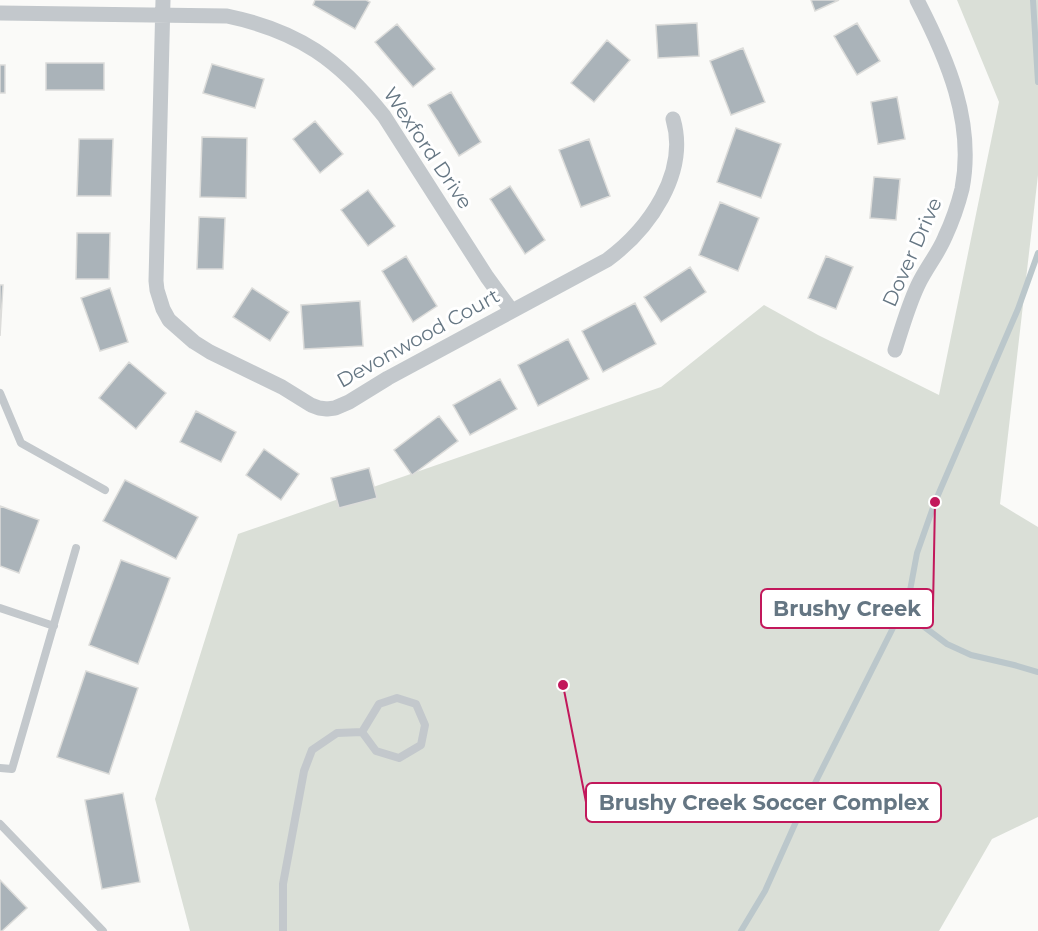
<svg xmlns="http://www.w3.org/2000/svg" width="1038" height="931" font-family="Montserrat,sans-serif">
  <style>
    .green { fill: #dadfd7 }
    .lines { fill: none; stroke-linecap: round; stroke-linejoin: round }
    .stream { stroke: #bbc7cb; stroke-width: 6 }
    .building { fill: #aab3b9; stroke: #dcdcda; stroke-width: 1.5 }
    .lane { stroke: #c3c8cc; stroke-width: 8 }
    .street { stroke: #c3c8cc; stroke-width: 15 }
    .labels { text-anchor: middle; dominant-baseline: central; stroke-width: 6; stroke-linejoin: round; paint-order: stroke }
    .street-label { font-size: 20px; fill: #657683; stroke: #fff }
    .leader { fill: none; stroke: #c2185b; stroke-width: 2 }
    .callout-dot { fill: #c2185b; stroke: #fff; stroke-width: 2 }
    .callout { fill: #fff; stroke: #c2185b; stroke-width: 2 }
    .callout-label { font-size: 21px; text-anchor: middle; font-weight: bold; fill: #657683 }
  </style>
  <rect width="100%" height="100%" fill="#fafaf8"/>
  <!-- green -->
  <path class="green" d="M 957,0 L 1038,0 L 1038,175 L 1000,504 L 1038,527 L 1038,817 L 992,839 L 939,931 L 190,931 L 155,799 L 238,534 L 661,387 L 764,305 L 818,335 L 939,395 L 999,102 Z"/>
  <g class="lines">
    <!-- stream -->
    <path class="stream" d="M 1033,0 L 1038,82
      M 909,596 L 923,626 L 947,644 L 971,655 L 1014,665 L 1038,672
      M 741,931 L 765,891 L 799,815 L 909,596 L 917,553 L 935,502 L 1018,309 L 1038,253"/>
  </g>
  <!-- building -->
  <path class="building" d="M 315,0 L 366,0 L 370,2 L 355,29 L 313,5 Z
    M 811,0 L 839,0 L 815,11 Z
    M 697,23 L 699,56 L 658,58 L 656,25 Z
    M 857,23 L 880,61 L 857,75 L 834,36 Z
    M 397,24 L 435,69 L 413,87 L 375,42 Z
    M 607,40 L 630,60 L 594,102 L 571,83 Z
    M 743,48 L 765,102 L 731,115 L 710,61 Z
    M 46,63 L 104,63 L 104,90 L 46,90 Z
    M 212,64 L 264,79 L 255,108 L 203,93 Z
    M 0,65 L 5,65 L 5,93 L 0,93 Z
    M 451,92 L 481,142 L 459,156 L 428,105 Z
    M 897,97 L 905,139 L 878,144 L 871,102 Z
    M 315,121 L 343,154 L 320,173 L 293,139 Z
    M 736,128 L 781,144 L 761,198 L 717,182 Z
    M 202,137 L 247,138 L 246,198 L 200,197 Z
    M 79,139 L 113,139 L 111,196 L 77,196 Z
    M 589,139 L 610,196 L 581,207 L 559,150 Z
    M 874,177 L 900,179 L 896,220 L 870,218 Z
    M 510,186 L 545,240 L 525,254 L 490,199 Z
    M 368,190 L 395,226 L 368,246 L 341,210 Z
    M 720,202 L 759,218 L 738,271 L 699,255 Z
    M 199,217 L 225,218 L 223,269 L 197,269 Z
    M 77,233 L 110,233 L 109,279 L 76,279 Z
    M 406,256 L 437,306 L 413,322 L 382,271 Z
    M 826,256 L 853,267 L 836,309 L 808,298 Z
    M 690,267 L 706,292 L 661,322 L 644,297 Z
    M 0,285 L 3,285 L 0,336 Z
    M 110,288 L 128,342 L 100,351 L 81,298 Z
    M 252,288 L 289,312 L 270,341 L 233,317 Z
    M 360,301 L 363,346 L 304,349 L 301,305 Z
    M 635,303 L 656,344 L 603,372 L 582,331 Z
    M 568,339 L 589,379 L 538,406 L 518,365 Z
    M 129,362 L 166,393 L 136,429 L 99,398 Z
    M 500,379 L 517,409 L 470,435 L 453,405 Z
    M 196,411 L 236,432 L 221,462 L 180,442 Z
    M 439,416 L 458,441 L 412,475 L 394,450 Z
    M 264,449 L 299,474 L 281,500 L 246,475 Z
    M 369,468 L 377,498 L 339,508 L 331,478 Z
    M 125,480 L 198,517 L 176,559 L 103,521 Z
    M 0,506 L 39,520 L 19,573 L 0,566 Z
    M 121,560 L 170,578 L 138,664 L 89,645 Z
    M 86,671 L 138,688 L 109,774 L 57,757 Z
    M 123,793 L 140,882 L 102,889 L 85,800 Z
    M 0,880 L 27,908 L 2,931 L 0,931 Z"/>
  <g class="lines">
    <!-- lane -->
    <path class="lane" d="M 0,393 L 21,443 L 105,490
      M 0,608 L 54,626
      M 397,698 L 416,704 L 425,725 L 421,745 L 399,758 L 376,751 L 362,732 L 379,704 Z
      M 0,768 L 12,769 L 76,548
      M 0,824 L 103,931
      M 283,931 L 283,884 L 304,771 L 312,750 L 337,733 L 362,732"/>
    <!-- street -->
    <path class="street" d="M 163,0 L 156,281 L 157,290 L 163,309 L 169,320 L 194,342 L 210,352 L 282,387 L 311,405 L 319,408 L 327,409 L 335,408 L 349,402 L 388,378 L 607,260 C 649,229 689,173 673,119
      M 0,13 L 227,16 C 299,31 339,60 384,116 L 487,277 L 511,310
      M 895,350 C 902,328 908,306 918,285 C 926,268 938,254 945,237 C 952,222 958,205 962,189 C 975,122 947,58 917,0"/>
  </g>
  <g class="labels">
    <!-- street labels -->
    <g class="street-label">
      <text transform="translate(428 148) rotate(56)">Wexford Drive</text>
      <text transform="translate(912 252) rotate(-66)">Dover Drive</text>
      <text transform="translate(418 338) rotate(-29)">Devonwood Court</text>
    </g>
  </g>
  <!-- callouts -->
  <path class="leader" d="M935 502L933 608M563 685L586 802"/>
  <g class="callout-dot">
    <circle cx="935" cy="502" r="6"/>
    <circle cx="563" cy="685" r="6"/>
  </g>
  <g class="callout">
    <rect x="761" y="589" width="172" height="39" rx="6"/>
    <rect x="586" y="783" width="355" height="39" rx="6"/>
  </g>
  <g class="callout-label">
    <text x="847" y="616">Brushy Creek</text>
    <text x="764" y="810">Brushy Creek Soccer Complex</text>
  </g>
</svg>
